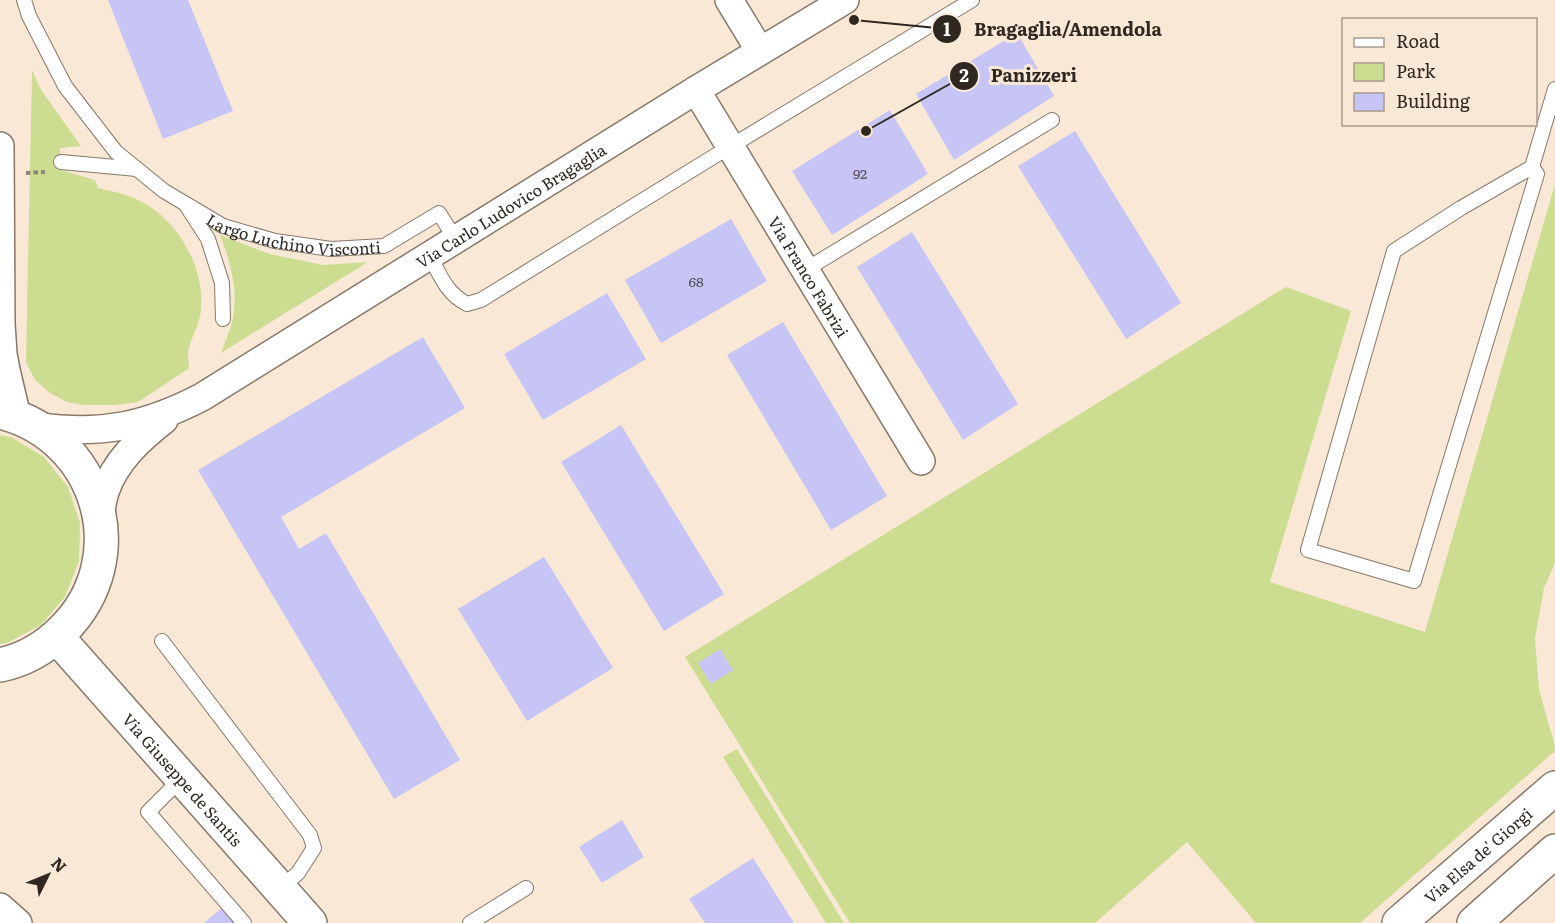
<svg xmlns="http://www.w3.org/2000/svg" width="1555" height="923" font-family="Literata,serif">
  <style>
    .green { fill: #ccdd91 }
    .building { fill: #c6c5f5 }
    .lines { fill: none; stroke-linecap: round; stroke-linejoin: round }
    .service-casing { stroke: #877868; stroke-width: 16 }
    .minor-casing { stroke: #877868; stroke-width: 30 }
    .secondary-casing { stroke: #877868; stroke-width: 36 }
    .path { stroke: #8f8477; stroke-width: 4; stroke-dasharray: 4.5 3; stroke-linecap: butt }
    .service { stroke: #fff; stroke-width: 14 }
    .minor { stroke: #fff; stroke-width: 27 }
    .secondary { stroke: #fff; stroke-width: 33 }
    .labels { text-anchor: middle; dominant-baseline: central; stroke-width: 6; stroke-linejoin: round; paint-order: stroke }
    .number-label { font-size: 14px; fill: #544f56 }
    .street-label { font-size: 16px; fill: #2e2821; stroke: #f9e8d6 }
    .leader { fill: none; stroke: #2e2821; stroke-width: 2 }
    .callout-dot { fill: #2e2821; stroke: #f9e8d6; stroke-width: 2 }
    .mark-label { font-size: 18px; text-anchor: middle; font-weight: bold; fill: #fff }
    .callout-label { font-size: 18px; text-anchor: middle; font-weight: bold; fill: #2e2821; stroke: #f9e8d6; stroke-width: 6; stroke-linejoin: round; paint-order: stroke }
  </style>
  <rect width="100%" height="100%" fill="#f9e8d6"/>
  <!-- green -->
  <path class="green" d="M 32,70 L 41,90 L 81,146 L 60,148 L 61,170 L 95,180 L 98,188 C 110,191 123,193 134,198 C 176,216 205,265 201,310 C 200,325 188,342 188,355 C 188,359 189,364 189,368 L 138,402 L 115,405 L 83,405 L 67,402 L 50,393 L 35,380 L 26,362 Z
    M 1555,184 L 1555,563 L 1544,588 L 1535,638 L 1539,690 L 1555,746 L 1555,751 L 1360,923 L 1256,923 L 1187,842 L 1095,923 L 850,923 L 685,657 L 1286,287 L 1351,311 L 1270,582 L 1425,632 Z
    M 220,235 L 270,254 L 323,265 L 368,262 L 221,353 C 224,344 228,335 231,326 C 240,295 231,264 220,235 Z
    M 0,435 L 11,437 L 44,457 L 68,487 L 80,523 L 79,561 L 65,597 L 41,625 L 7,643 L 0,644 Z
    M 737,749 L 844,923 L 826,923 L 723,757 Z"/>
  <!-- building -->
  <path class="building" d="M 108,0 L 188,0 L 233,111 L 163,139 Z
    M 1017,33 L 1054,96 L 954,160 L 916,94 Z
    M 890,110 L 928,174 L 832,235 L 792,171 Z
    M 1075,131 L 1181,303 L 1126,339 L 1018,166 Z
    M 731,219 L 767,281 L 661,343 L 625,280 Z
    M 912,232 L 1018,404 L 963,440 L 857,267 Z
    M 607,293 L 646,359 L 543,420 L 504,354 Z
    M 783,322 L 887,496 L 831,530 L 727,355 Z
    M 423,337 L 465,408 L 281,517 L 299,549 L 326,533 L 460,760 L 394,799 L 198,470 Z
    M 621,425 L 724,594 L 664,631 L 561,462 Z
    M 544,557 L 613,668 L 527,721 L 458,609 Z
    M 720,649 L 733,670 L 711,684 L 698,663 Z
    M 622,820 L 644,857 L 602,883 L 579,847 Z
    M 753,858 L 794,923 L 705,923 L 689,899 Z
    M 223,907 L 238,923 L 204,923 Z"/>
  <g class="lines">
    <defs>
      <g id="service">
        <path id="s1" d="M 24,0 L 29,16 L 65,86 L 116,152 L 164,191 L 223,226 L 275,241 L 331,249 L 384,246 L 439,213 L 456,240"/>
        <path d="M 61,162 L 137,169"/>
        <path d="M 1532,167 L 1537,174 L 1414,581 L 1308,550 L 1394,251 L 1461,208 L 1532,167 L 1555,89"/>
        <path d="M 186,205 L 208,239 L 222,283 L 223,319"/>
        <path d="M 430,256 C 440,275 446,293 467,304 L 481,300 L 713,157 L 972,0"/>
        <path d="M 805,270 L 1052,120"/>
        <path d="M 162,641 L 310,835 L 314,848 L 298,873 L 280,889"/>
        <path d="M 182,778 L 148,812 L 244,923"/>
        <path d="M 470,923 L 526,888"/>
      </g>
      <g id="minor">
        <path d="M 729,0 L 760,51"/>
        <path id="s2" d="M 696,90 L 921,461"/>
        <path d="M 0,146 L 1,324 L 3,354 L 6,370 L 17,417"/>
        <path id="s3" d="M 39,427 C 102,435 146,426 202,397 L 696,90 L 845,0"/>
        <path d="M 100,520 C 101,511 102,501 105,492 C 115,461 140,439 164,420"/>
        <path d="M 0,907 L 18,923"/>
      </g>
      <g id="secondary">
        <path d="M 0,412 C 99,436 136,557 63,630 C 46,647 24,660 0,665"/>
        <path id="s4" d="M 57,637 L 310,923"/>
        <path id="s5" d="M 1399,923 L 1555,788"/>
        <path d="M 1474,923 L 1555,851"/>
      </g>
    </defs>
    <!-- service casing -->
    <use href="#service" class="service-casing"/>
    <!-- minor casing -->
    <use href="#minor" class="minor-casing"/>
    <!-- secondary casing -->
    <use href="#secondary" class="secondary-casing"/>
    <!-- path -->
    <path class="path" d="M 26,173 L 45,172"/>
    <!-- service -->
    <use href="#service" class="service"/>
    <!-- minor -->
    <use href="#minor" class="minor"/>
    <!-- secondary -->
    <use href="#secondary" class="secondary"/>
  </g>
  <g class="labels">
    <!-- number labels -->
    <g class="number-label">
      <text x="860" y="173">92</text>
      <text x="696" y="281">68</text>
    </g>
    <!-- street labels -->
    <g class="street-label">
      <text stroke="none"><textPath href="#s3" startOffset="532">Via Carlo Ludovico Bragaglia</textPath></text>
      <text stroke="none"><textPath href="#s1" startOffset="381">Largo Luchino Visconti</textPath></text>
      <text stroke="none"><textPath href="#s2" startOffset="218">Via Franco Fabrizi</textPath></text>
      <text stroke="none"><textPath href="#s4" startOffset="190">Via Giuseppe de Santis</textPath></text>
      <text stroke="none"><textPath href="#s5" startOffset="104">Via Elsa de' Giorgi</textPath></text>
    </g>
  </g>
  <!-- callouts -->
  <path class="leader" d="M854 20L947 29M866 131L964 76"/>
  <g class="callout-dot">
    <circle cx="854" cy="20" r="6"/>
    <circle cx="866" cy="131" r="6"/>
    <circle cx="947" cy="29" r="15"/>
    <circle cx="964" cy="76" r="15"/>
  </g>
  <g class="mark-label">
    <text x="947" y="36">1</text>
    <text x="964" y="82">2</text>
  </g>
  <g class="callout-label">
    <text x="1068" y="36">Bragaglia/Amendola</text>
    <text x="1034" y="82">Panizzeri</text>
  </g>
  <!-- legend -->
  <rect x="1342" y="18" width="195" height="108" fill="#f9e8d6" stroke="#a89b8e" stroke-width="1.5"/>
  <rect x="1354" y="38" width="30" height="9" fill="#ffffff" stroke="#a89b8e" stroke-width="1.5"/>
  <text x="1396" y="48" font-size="18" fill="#2e2821">Road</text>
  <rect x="1354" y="63" width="30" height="18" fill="#ccdd91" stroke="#a89b8e" stroke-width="1.5"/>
  <text x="1396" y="78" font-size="18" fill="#2e2821">Park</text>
  <rect x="1354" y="93" width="30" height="18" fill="#c6c5f5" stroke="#a89b8e" stroke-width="1.5"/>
  <text x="1396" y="108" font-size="18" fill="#2e2821">Building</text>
  <!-- north arrow -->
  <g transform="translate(48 875) rotate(47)" stroke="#f9e8d6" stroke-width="4.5" paint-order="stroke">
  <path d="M0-4.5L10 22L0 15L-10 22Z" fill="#2e2821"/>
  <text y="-9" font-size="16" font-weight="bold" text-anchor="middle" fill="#2e2821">N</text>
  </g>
</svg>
